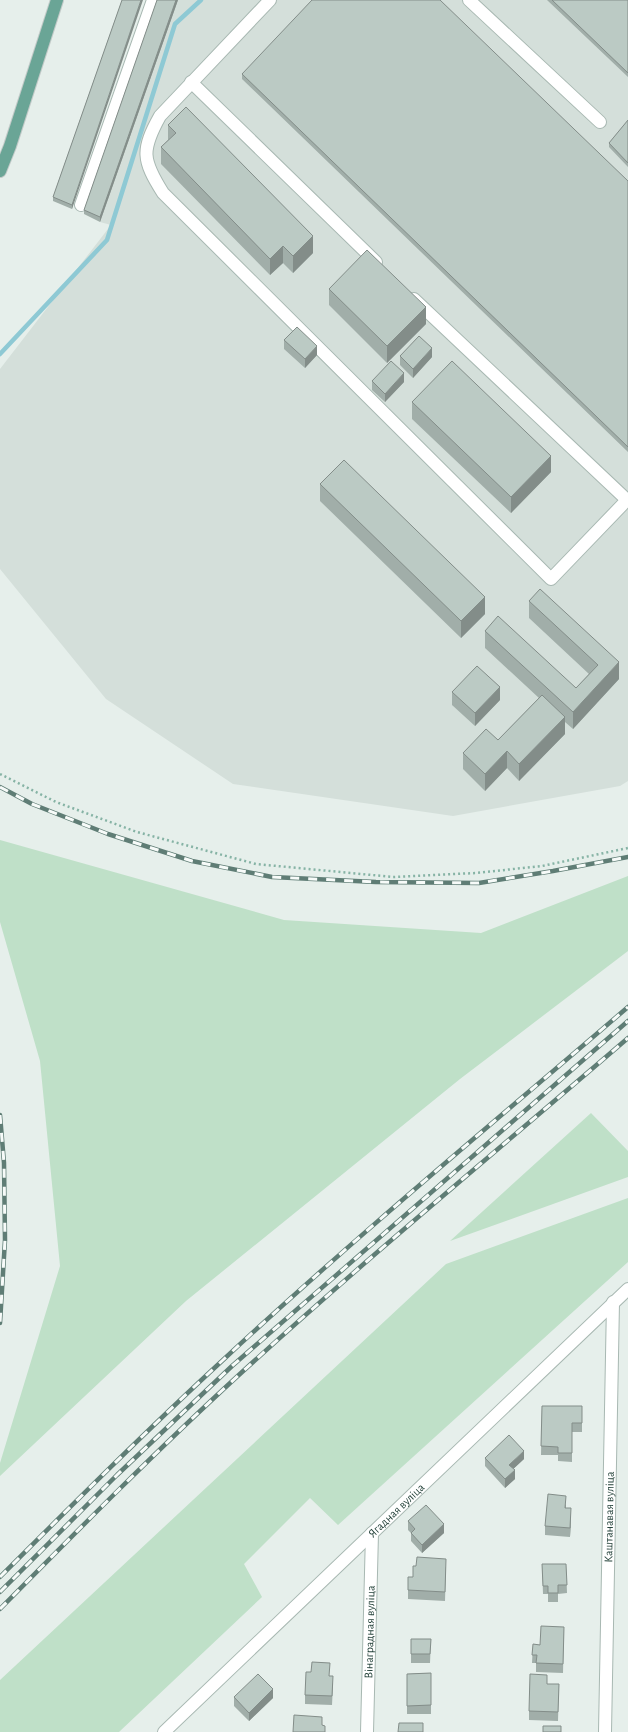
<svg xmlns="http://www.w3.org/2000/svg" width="628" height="1732" font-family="'Alegreya Sans',sans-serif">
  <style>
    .built { fill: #d4dfda }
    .green { fill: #bfe0c8 }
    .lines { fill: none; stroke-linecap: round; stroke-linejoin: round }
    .stream { stroke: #8ec9d4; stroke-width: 4.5 }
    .minor-casing { stroke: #a8b8b2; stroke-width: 14 }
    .major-casing { stroke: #c2cac8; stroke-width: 14 }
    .path { stroke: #86b3a5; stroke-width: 2.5; stroke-dasharray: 2 3; stroke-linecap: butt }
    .minor { stroke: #fff; stroke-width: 12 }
    .major { stroke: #6aa596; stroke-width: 12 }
    .rail-casing { stroke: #5f7d75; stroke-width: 4.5 }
    .rail { stroke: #f7fbf9; stroke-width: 3; stroke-dasharray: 9; stroke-linecap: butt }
    .wall { fill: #a1aea9 }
    .shaded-wall { fill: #838d89 }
    .building { fill: #bbcac4; stroke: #838d89 }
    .labels { text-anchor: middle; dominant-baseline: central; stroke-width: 3; stroke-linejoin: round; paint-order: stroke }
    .street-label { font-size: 12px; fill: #24423a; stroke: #f7fbf9 }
  </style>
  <rect width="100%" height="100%" fill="#e6efeb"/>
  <!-- built -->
  <path class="built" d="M 178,0 L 628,0 L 628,781 L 620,786 L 453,816 L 233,784 L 106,699 L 0,569 L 0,369 L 111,225 L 100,222 Z"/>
  <!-- green -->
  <path class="green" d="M 0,840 L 284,920 L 481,933 L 628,876 L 628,951 L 460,1079 L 186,1301 L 0,1476 L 0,1463 L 60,1266 L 40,1061 L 0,922 Z
    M 591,1113 L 628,1151 L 628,1177 L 450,1241 Z
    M 628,1198 L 628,1262 L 338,1525 L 310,1498 L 244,1564 L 262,1597 L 119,1732 L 0,1732 L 0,1680 L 446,1264 Z"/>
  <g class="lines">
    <!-- stream -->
    <path class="stream" d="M 0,354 L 107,240 L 175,24 L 201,0"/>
    <defs>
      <g id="minor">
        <path d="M 270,0 L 160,116 C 141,150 142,160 163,193 L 551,579 L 627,500"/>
        <path d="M 469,0 L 600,122"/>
        <path d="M 191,82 L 376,262"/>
        <path d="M 81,205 L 153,0"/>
        <path d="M 414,299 L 628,501"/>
        <path id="s1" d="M 164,1732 L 628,1289"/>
        <path id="s2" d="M 367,1732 L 372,1533"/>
        <path id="s3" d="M 605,1732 L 613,1302"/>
      </g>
      <path id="major" d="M 0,171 L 10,146 L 57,0"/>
    </defs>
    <!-- minor casing -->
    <use href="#minor" class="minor-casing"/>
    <!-- major casing -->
    <use href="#major" class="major-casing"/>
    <!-- path -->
    <path class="path" d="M 0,774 L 56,802 L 137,832 L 256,864 L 393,877 L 476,873 L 542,866 L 628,848"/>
    <!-- minor -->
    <use href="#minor" class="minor"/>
    <!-- major -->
    <use href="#major" class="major"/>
    <defs>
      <path id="rail" d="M 0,787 L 32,804 L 108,834 L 192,861 L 272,877 L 376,882 L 479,883 L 553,871 L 628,857
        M 0,1115 L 4,1163 L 5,1240 L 0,1323
        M 0,1577 C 73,1504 147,1430 223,1360 C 354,1238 492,1124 628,1007
        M 0,1592 L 117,1475 L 232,1366 L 628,1021
        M 0,1609 C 79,1529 158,1449 241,1373 C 367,1258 499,1149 628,1038"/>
    </defs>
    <!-- rail casing -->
    <use href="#rail" class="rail-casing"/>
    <!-- rail -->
    <use href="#rail" class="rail"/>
  </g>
  <!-- wall -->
  <path class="wall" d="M 122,0 L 72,209 L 53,201 L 53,197 Z
    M 157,0 L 178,0 L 100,222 L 84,214 L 84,210 Z
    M 547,0 L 628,0 L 628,77 Z
    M 242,74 L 628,181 L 628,452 L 242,79 Z
    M 628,120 L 628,167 L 609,147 L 609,143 Z
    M 168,125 L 313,253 L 293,273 L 283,263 L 270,275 L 161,164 L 161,147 L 168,140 Z
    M 329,289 L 426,324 L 387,363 L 329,305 Z
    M 284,340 L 317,355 L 305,368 L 284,349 Z
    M 400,356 L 432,357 L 413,378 L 400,365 Z
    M 372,381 L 404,382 L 385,402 L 372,390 Z
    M 412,402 L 551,472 L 511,513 L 412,419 Z
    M 320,484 L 485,614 L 461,638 L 320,501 Z
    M 529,601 L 619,679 L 573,729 L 565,722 L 565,734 L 519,781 L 507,768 L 485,791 L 463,769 L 463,753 L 498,740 L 539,698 L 485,648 L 485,631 L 576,688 L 589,674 L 529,618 Z
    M 452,692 L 500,700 L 475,726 L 452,705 Z
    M 542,1406 L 582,1406 L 582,1432 L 572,1432 L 572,1462 L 558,1461 L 558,1455 L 541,1455 Z
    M 485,1458 L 524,1459 L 513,1469 L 515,1479 L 505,1488 L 485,1466 Z
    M 566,1504 L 566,1508 L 571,1517 L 570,1537 L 545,1535 L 545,1526 Z
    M 408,1521 L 444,1533 L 422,1553 L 411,1541 L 411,1533 L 408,1530 Z
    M 542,1564 L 566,1564 L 567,1593 L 558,1594 L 558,1602 L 548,1602 L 548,1594 L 543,1594 Z
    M 446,1567 L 445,1601 L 408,1599 L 408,1590 L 413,1577 Z
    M 564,1627 L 563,1673 L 536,1672 L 536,1663 L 532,1663 L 533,1644 L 540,1645 Z
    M 411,1639 L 431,1639 L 430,1663 L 411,1663 Z
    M 311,1672 L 330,1676 L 333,1685 L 332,1705 L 305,1704 L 305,1695 Z
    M 431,1673 L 431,1714 L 407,1714 L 407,1674 Z
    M 547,1684 L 559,1684 L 558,1721 L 529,1720 L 529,1711 Z
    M 234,1697 L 273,1698 L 249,1721 L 234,1706 Z"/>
  <!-- shaded-wall -->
  <path class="shaded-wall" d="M 141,0 L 143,0 L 72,209 L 72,205 Z
    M 176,0 L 178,0 L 100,222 L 100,217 Z
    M 313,236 L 313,253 L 293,273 L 293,256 Z
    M 283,246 L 283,263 L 270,275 L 270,259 Z
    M 426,307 L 426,324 L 387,363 L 387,346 Z
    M 317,346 L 317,355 L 305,368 L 305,359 Z
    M 432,348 L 432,357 L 413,378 L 413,369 Z
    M 404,373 L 404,382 L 385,402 L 385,394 Z
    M 551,456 L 551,472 L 511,513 L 511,497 Z
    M 485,597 L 485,614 L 461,638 L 461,621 Z
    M 619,662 L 619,679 L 573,729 L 573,712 Z
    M 500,687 L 500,700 L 475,726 L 475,713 Z
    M 565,717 L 565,734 L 519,781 L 519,764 Z
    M 507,751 L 507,768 L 485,791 L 485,774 Z
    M 524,1451 L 524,1459 L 509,1473 L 509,1465 Z
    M 515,1470 L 515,1479 L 505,1488 L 505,1479 Z
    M 571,1508 L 571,1517 L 570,1537 L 570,1528 Z
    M 444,1524 L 444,1533 L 422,1553 L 422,1545 Z
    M 273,1689 L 273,1698 L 249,1721 L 249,1713 Z"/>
  <!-- building -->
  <path class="building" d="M 122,0 L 141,0 L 72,205 L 53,197 Z
    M 157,0 L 176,0 L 100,217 L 84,210 Z
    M 312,0 L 440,0 L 628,181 L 628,447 L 242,74 Z
    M 552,0 L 628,0 L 628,73 Z
    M 186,107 L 313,236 L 293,256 L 283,246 L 270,259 L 161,147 L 176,133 L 168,125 Z
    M 628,120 L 628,163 L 609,143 Z
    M 367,250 L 426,307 L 387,346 L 329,289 Z
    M 297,327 L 317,346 L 305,359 L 284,340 Z
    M 419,336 L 432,348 L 413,369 L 400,356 Z
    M 391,361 L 404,373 L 385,394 L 372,381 Z
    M 452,361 L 551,456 L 511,497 L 412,402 Z
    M 344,460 L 485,597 L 461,621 L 320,484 Z
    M 540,589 L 619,662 L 573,712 L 485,631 L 498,616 L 576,688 L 598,665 L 529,601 Z
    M 477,666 L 500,687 L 475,713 L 452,692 Z
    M 542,695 L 565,717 L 519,764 L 507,751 L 485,774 L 463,753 L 486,729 L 498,740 Z
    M 542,1406 L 582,1406 L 582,1423 L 572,1423 L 572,1453 L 558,1453 L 558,1447 L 541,1446 Z
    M 509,1435 L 524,1451 L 509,1465 L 515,1470 L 505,1479 L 485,1458 Z
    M 548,1494 L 566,1496 L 565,1508 L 571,1508 L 570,1528 L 545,1526 Z
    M 426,1505 L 444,1524 L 422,1545 L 411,1533 L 415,1529 L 408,1521 Z
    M 417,1557 L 446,1559 L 445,1592 L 408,1590 L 408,1577 L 413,1577 L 413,1566 L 416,1566 Z
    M 542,1564 L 566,1564 L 567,1585 L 558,1585 L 558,1593 L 548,1593 L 548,1586 L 543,1586 Z
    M 541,1626 L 564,1627 L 563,1664 L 536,1663 L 537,1655 L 532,1655 L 533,1644 L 540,1645 Z
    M 411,1639 L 431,1639 L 430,1654 L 411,1654 Z
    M 312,1662 L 330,1663 L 329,1676 L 333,1676 L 332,1696 L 305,1695 L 306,1672 L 311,1672 Z
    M 431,1673 L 431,1705 L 407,1706 L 407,1674 Z
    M 258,1674 L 273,1689 L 249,1713 L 234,1697 Z
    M 530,1674 L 547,1675 L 547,1684 L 559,1684 L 558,1712 L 529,1711 Z
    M 294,1715 L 322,1717 L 322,1725 L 325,1726 L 325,1732 L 293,1732 Z
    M 399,1723 L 423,1723 L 423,1732 L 398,1732 Z
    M 543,1726 L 561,1726 L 561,1732 L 543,1732 Z"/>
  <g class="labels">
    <!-- street labels -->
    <g class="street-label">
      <text stroke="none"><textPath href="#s1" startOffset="321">Ягадная вуліца</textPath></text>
      <text stroke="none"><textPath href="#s3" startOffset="215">Каштанавая вуліца</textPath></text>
      <text stroke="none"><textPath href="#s2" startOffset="100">Вінаградная вуліца</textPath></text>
    </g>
  </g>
</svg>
